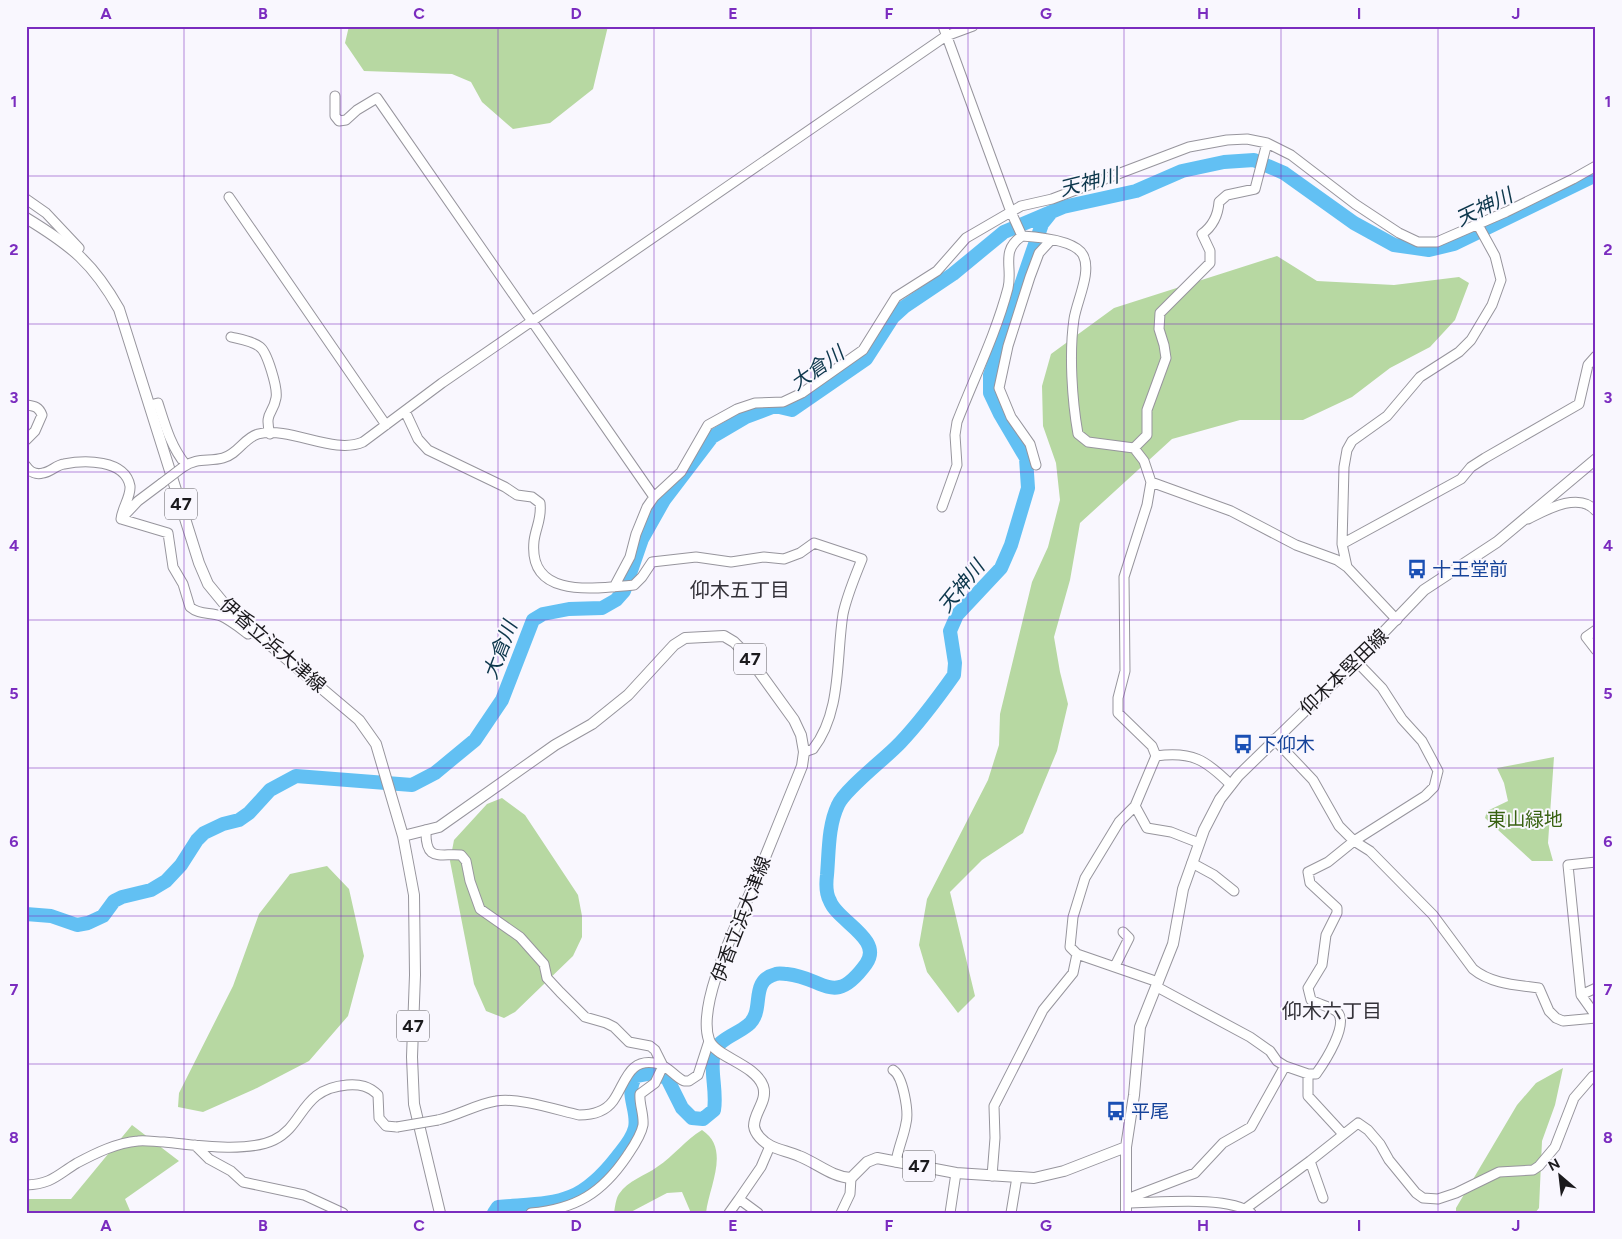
<svg xmlns="http://www.w3.org/2000/svg" width="1622" height="1239" font-family="Figtree,'Noto Sans JP',sans-serif">
  <style>
    .green { fill: #b7d8a2 }
    .lines { fill: none; stroke-linecap: round; stroke-linejoin: round }
    .river { stroke: #62c0f3; stroke-width: 14 }
    .minor-casing { stroke: #97959d; stroke-width: 11 }
    .major-casing { stroke: #97959d; stroke-width: 12 }
    .minor { stroke: #fff; stroke-width: 9 }
    .major { stroke: #fff; stroke-width: 10 }
    .minor-bridge-casing { stroke: #97959d; stroke-width: 11; stroke-linecap: butt }
    .minor-bridge { stroke: #fff; stroke-width: 9 }
    .grid { fill: none; stroke: #7b2cbf; stroke-width: 1; stroke-opacity: 0.55 }
    .labels { text-anchor: middle; dominant-baseline: central; stroke-width: 4; stroke-linejoin: round; paint-order: stroke }
    .shield { fill: #f9f7fe; stroke: #5e5c60; stroke-width: 1 }
    .shield-label { font-size: 18px; font-weight: bold; fill: #1b1a1d }
    .transit-label { font-size: 19px; fill: #164399; stroke: #f9f7fe; text-anchor: start }
    .street-label { font-size: 19px; fill: #1b1a1d; stroke: #f9f7fe }
    .park-label { font-size: 19px; fill: #396212; stroke: #f9f7fe }
    .water-label { font-size: 20px; font-style: italic; fill: #0d374c; stroke: #f9f7fe }
    .neighbourhood-label { font-size: 20px; fill: #333138; stroke: #f9f7fe }
    .neatline { fill: none; stroke: #7b2cbf; stroke-width: 2 }
    .grid-label { font-size: 16px; text-anchor: middle; font-weight: bold; fill: #7b2cbf }
  </style>
  <rect width="100%" height="100%" fill="#f9f7fe"/>
  <!-- green -->
  <path class="green" d="M 349,26 L 608,26 L 593,89 L 550,123 L 513,129 L 482,102 L 471,82 L 452,74 L 364,71 L 345,43 Z
    M 1277,256 L 1317,281 L 1394,285 L 1459,277 L 1469,283 L 1455,320 L 1430,347 L 1390,368 L 1352,397 L 1303,420 L 1240,420 L 1172,439 L 1080,523 L 1070,580 L 1054,637 L 1060,672 L 1068,704 L 1057,751 L 1023,833 L 982,860 L 950,892 L 975,996 L 958,1013 L 927,972 L 919,945 L 927,899 L 988,780 L 999,745 L 1000,714 L 1032,582 L 1048,547 L 1060,500 L 1056,463 L 1043,426 L 1042,386 L 1051,354 L 1114,308 Z
    M 1554,757 L 1548,843 L 1553,861 L 1532,861 L 1485,818 L 1487,811 L 1508,801 L 1504,783 L 1497,768 Z
    M 502,798 L 525,815 L 578,895 L 582,916 L 582,937 L 573,956 L 515,1012 L 504,1018 L 486,1011 L 474,984 L 450,861 L 454,840 L 487,804 Z
    M 327,866 L 349,889 L 364,956 L 348,1016 L 309,1061 L 257,1088 L 203,1112 L 178,1107 L 179,1093 L 233,986 L 259,914 L 290,874 Z
    M 1563,1068 L 1555,1105 L 1542,1141 L 1539,1208 L 1535,1213 L 1456,1213 L 1456,1208 L 1517,1105 L 1536,1083 Z
    M 132,1125 L 179,1161 L 125,1199 L 131,1213 L 26,1213 L 26,1199 L 71,1199 Z
    M 702,1130 C 731,1149 709,1186 706,1213 L 691,1213 L 682,1192 L 667,1193 L 629,1213 L 614,1213 C 615,1207 616,1198 619,1194 C 628,1180 645,1176 657,1167 C 674,1156 685,1140 702,1130 Z"/>
  <g class="lines">
    <!-- river -->
    <path class="river" d="M 26,914 L 51,916 L 77,925 L 88,923 L 103,916 L 114,901 L 122,897 L 151,890 L 166,881 L 181,865 L 197,840 L 204,833 L 223,824 L 239,820 L 249,813 L 270,790 L 296,776 L 412,785 L 435,773 L 475,740 L 502,700 L 533,620 L 543,614 L 569,609 L 602,608 L 616,600 L 624,591 L 642,539 L 664,500 L 712,437 L 746,417 L 775,406 L 792,410 L 866,359 L 893,317 L 904,307 L 953,274 L 1004,232 L 1063,207 L 1136,191 L 1182,171 L 1224,162 L 1254,160 L 1284,173 L 1354,223 L 1394,245 L 1429,250 L 1454,244 L 1596,175
      M 494,1213 L 498,1207 C 556,1202 578,1207 617,1157 C 624,1148 632,1140 635,1128 C 639,1110 624,1093 636,1076 L 652,1073 L 667,1078 L 682,1108 L 692,1118 L 703,1119 L 714,1110 C 717,1093 711,1075 713,1058 C 716,1038 735,1036 748,1025 C 766,1011 748,981 776,974 C 779,973 784,974 787,974 C 825,978 834,1008 866,964 C 884,939 837,921 830,901 C 826,894 826,883 827,875 C 829,852 828,826 838,805 C 845,789 886,758 900,743 C 919,723 937,699 954,675 L 955,663 L 950,631 L 957,615 L 1001,568 L 1011,545 L 1028,488 L 1026,458 L 1000,414 L 990,393 L 990,375 L 1042,224 L 1050,214"/>
    <defs>
      <path id="minor" d="M 943,26 L 1011,212 L 1022,236
        M 335,96 L 335,116 L 339,121 L 346,120 L 357,110 L 377,98 L 654,497
        M 229,197 L 386,425
        M 26,199 L 46,213 L 79,248 L 77,251
        M 231,337 C 239,339 253,341 260,347 C 267,352 278,388 276,398 C 273,415 264,412 270,434
        M 26,405 C 35,406 39,407 42,415 L 35,431 L 26,440
        M 150,405 L 158,403 C 165,425 171,447 186,465
        M 405,411 L 418,439 L 428,450 L 505,487 L 517,495 L 532,497 L 540,503 C 542,519 536,526 534,541 C 528,600 596,588 634,585 L 642,577 L 652,562 L 696,557 L 731,562 L 764,557 L 784,559 L 800,553 L 814,543 L 862,559 C 855,577 847,595 843,614 C 836,658 842,712 813,749 L 804,752
        M 1134,448 L 1147,435 L 1147,410 L 1166,358 L 1164,345 L 1159,329 L 1160,313 L 1210,263 L 1210,251 L 1202,234 C 1213,226 1218,216 1219,202 L 1227,195 L 1255,189 L 1267,143
        M 1036,465 L 1030,444 L 1011,417 L 999,388 L 1008,346 L 1030,277 L 1039,253 L 1051,240
        M 26,466 C 30,472 36,475 43,473 C 51,472 56,465 64,464 C 84,460 125,459 130,486 C 131,497 122,508 121,519
        M 183,467 C 197,457 209,462 223,458 C 238,454 244,438 258,434 C 291,426 333,455 363,442 L 442,383 L 946,36 L 973,26
        M 1151,482 L 1231,511 L 1296,545 L 1337,560 L 1347,567 L 1397,620
        M 942,507 L 957,465 L 955,435 L 957,422 C 974,378 996,334 1008,288 C 1013,267 1000,251 1022,236 C 1038,237 1075,240 1083,255 C 1092,272 1077,300 1074,319 C 1069,353 1072,400 1078,434 L 1088,442 L 1134,448 L 1144,461 L 1151,482 L 1147,505 L 1124,577 L 1125,671 L 1118,698 L 1118,713 L 1152,746 L 1156,756 L 1135,806 L 1119,822 L 1085,878 L 1073,917 L 1070,947 L 1077,954 L 1158,982
        M 121,519 L 168,533 L 173,567 L 183,584 L 190,607 C 199,615 210,612 221,616 C 230,620 240,628 248,634 L 254,631
        M 121,519 L 138,501 L 162,483
        M 1528,519 C 1546,510 1579,491 1596,511
        M 1342,544 L 1461,479 L 1471,467 L 1485,458 L 1579,404 L 1588,365 L 1596,356
        M 1347,567 L 1342,544 L 1344,467 L 1347,450 L 1352,441 L 1387,416 L 1420,377 L 1459,352 L 1471,340 L 1492,305 L 1501,280 L 1495,256 L 1478,225
        M 614,587 L 630,557 L 636,534 L 647,507 L 654,497 L 681,472 L 708,425 L 737,409 L 755,403 L 783,402 L 802,393 L 863,350 L 896,297 L 937,271 L 966,238 L 1021,206 L 1052,199 L 1189,147 L 1227,140 L 1247,139 L 1267,143 L 1291,155 L 1355,204 L 1399,233 L 1418,242 L 1437,242 L 1506,212 L 1573,179 L 1596,166
        M 1596,630 L 1586,637 L 1596,650
        M 1274,739 L 1313,780 L 1339,826 L 1354,841 L 1370,851 L 1433,915 L 1473,969 C 1491,984 1517,985 1539,988 L 1549,1011 L 1556,1018 L 1563,1021 L 1596,1018
        M 1156,756 C 1192,751 1206,760 1231,785
        M 1135,806 L 1147,828 L 1171,832 L 1199,843
        M 426,830 C 425,863 440,853 461,855 L 466,861 L 470,881 L 480,909 L 520,937 L 544,964 L 547,978 L 560,992 L 585,1017 L 606,1023 L 614,1027 L 629,1042 L 650,1046 L 655,1050 L 663,1066 L 655,1083 L 640,1094 C 639,1104 644,1114 643,1125 C 641,1136 633,1147 627,1156 C 602,1193 576,1209 531,1213
        M 1596,862 L 1568,865 L 1581,995 L 1596,988
        M 1192,863 L 1214,875 L 1234,891
        M 1115,966 L 1129,938 L 1123,932
        M 1157,987 L 1250,1037 L 1270,1051 L 1277,1061 L 1285,1066 L 1308,1074 L 1316,1074 C 1324,1063 1351,1022 1336,1011 C 1328,1006 1318,1004 1311,1000 L 1308,988 L 1322,965 L 1326,935 L 1337,913 L 1337,908 L 1310,883 L 1308,872 L 1328,862 L 1354,841 L 1425,796 L 1434,787 L 1438,771 L 1422,741 L 1402,719 L 1382,688 L 1356,661
        M 1581,995 L 1596,1016
        M 893,1070 C 903,1076 909,1112 906,1123 C 904,1136 898,1148 896,1162
        M 1308,1074 L 1308,1096 L 1343,1134
        M 438,1120 C 459,1115 477,1104 496,1101 C 518,1097 557,1110 579,1115 C 592,1115 605,1112 613,1101 C 626,1083 628,1056 659,1064 C 669,1067 675,1077 684,1081 L 689,1081 L 698,1075 L 709,1041
        M 195,1145 L 209,1159 L 231,1171 L 243,1182 L 304,1195 L 343,1213
        M 1310,1161 L 1323,1198
        M 992,1176 L 995,1138 L 994,1106 L 1043,1010 L 1073,973 L 1077,954
        M 26,1185 C 52,1184 57,1175 77,1163 C 96,1153 116,1143 138,1141 C 146,1140 156,1142 164,1142 C 194,1145 247,1153 274,1140 C 305,1125 300,1089 347,1085 C 360,1084 369,1086 378,1095 L 379,1118 L 386,1126 L 397,1127
        M 1127,1199 L 1195,1173 L 1223,1143 L 1251,1127 L 1285,1066
        M 1127,1203 C 1157,1203 1228,1195 1251,1213
        M 1245,1209 L 1310,1161 L 1358,1123 L 1368,1130 L 1380,1144 L 1389,1160 L 1416,1193 L 1423,1198 L 1438,1199 L 1456,1193 L 1499,1172 L 1533,1170 L 1539,1166 L 1555,1147 L 1574,1098 L 1593,1076 L 1596,1076
        M 729,1213 L 739,1199
        M 758,1213 L 739,1199 L 761,1167 L 770,1146
        M 841,1213 L 850,1194 L 851,1178
        M 950,1213 L 956,1173
        M 1011,1213 L 1017,1177"/>
      <path id="major" d="M 26,218 C 72,246 93,263 119,309 L 199,563 L 208,584 L 231,612 L 359,720 L 376,744 L 403,836 L 414,895 L 415,975 L 412,1057 L 414,1104 L 440,1213
        M 403,836 L 439,827 L 555,745 L 592,724 L 628,695 L 674,645 L 685,638 L 724,636 L 734,642 L 747,655 L 794,720 L 801,735 L 804,752 L 802,766 C 786,805 771,843 755,882 C 740,918 696,1003 709,1040 C 715,1057 755,1064 763,1086 C 768,1101 754,1112 754,1126 C 755,1134 763,1142 771,1146 C 779,1150 790,1152 799,1156 C 817,1163 832,1177 851,1178 L 867,1162 L 877,1158 L 956,1173 L 1034,1178 L 1064,1171 L 1126,1147 L 1126,1213
        M 1126,1147 L 1134,1095 L 1140,1027 L 1173,944 L 1183,889 L 1204,830 L 1220,799 L 1238,776 L 1356,661 L 1424,590 L 1497,542 L 1596,459"/>
    </defs>
    <!-- minor casing -->
    <use href="#minor" class="minor-casing"/>
    <!-- major casing -->
    <use href="#major" class="major-casing"/>
    <!-- minor -->
    <use href="#minor" class="minor"/>
    <!-- major -->
    <use href="#major" class="major"/>
    <defs>
      <path id="minor-bridge" d="M 162,483 L 183,467
        M 397,1127 L 438,1120"/>
    </defs>
    <!-- minor-bridge casing -->
    <use href="#minor-bridge" class="minor-bridge-casing"/>
    <!-- minor-bridge -->
    <use href="#minor-bridge" class="minor-bridge"/>
  </g>
  <!-- grid -->
  <path class="grid" d="M 184,26 L 184,1213M 341,26 L 341,1213M 498,26 L 498,1213M 654,26 L 654,1213M 811,26 L 811,1213M 968,26 L 968,1213M 1124,26 L 1124,1213M 1281,26 L 1281,1213M 1438,26 L 1438,1213M 26,176 L 1596,176M 26,324 L 1596,324M 26,472 L 1596,472M 26,620 L 1596,620M 26,768 L 1596,768M 26,916 L 1596,916M 26,1064 L 1596,1064"/>
  <!-- icons -->
  <defs>
    <symbol id="bus-bare" viewBox="-9 -9 18 18"><path d="M-5-6H5V4H4V6H2V4H-2V6H-4V4H-5ZM-3.5-4V0h7V-4ZM-3.5 1.2v1.5H-2V1.2ZM2 1.2v1.5H3.5V1.2Z" fill="#1a4fb4" stroke="#f9f7fe" stroke-width="2.5" paint-order="stroke"/></symbol>
  </defs>
  <g fill-rule="evenodd">
    <use href="#bus-bare" x="1403" y="555" width="28" height="28"/>
    <use href="#bus-bare" x="1229" y="730" width="28" height="28"/>
    <use href="#bus-bare" x="1102" y="1097" width="28" height="28"/>
  </g>
  <g class="labels">
    <!-- shield labels -->
    <g class="shield">
      <rect x="165" y="488.5" width="32" height="31" rx="4"/>
      <rect x="734" y="643.5" width="32" height="31" rx="4"/>
      <rect x="397" y="1010.5" width="32" height="31" rx="4"/>
      <rect x="903" y="1150.5" width="32" height="31" rx="4"/>
    </g>
    <g class="shield-label">
      <text x="181" y="504">47</text>
      <text x="750" y="659">47</text>
      <text x="413" y="1026">47</text>
      <text x="919" y="1166">47</text>
    </g>
    <!-- transit labels -->
    <g class="transit-label">
      <text x="1432" y="569">十王堂前</text>
      <text x="1258" y="744">下仰木</text>
      <text x="1131" y="1111">平尾</text>
    </g>
    <!-- street labels -->
    <g class="street-label">
      <text transform="translate(273 645) rotate(41)">伊香立浜大津線</text>
      <text transform="translate(1344 672) rotate(-44)">仰木本堅田線</text>
      <text transform="translate(741 919) rotate(-69)">伊香立浜大津線</text>
    </g>
    <!-- park labels -->
    <g class="park-label">
      <text x="1525" y="819">東山緑地</text>
    </g>
    <!-- water labels -->
    <g class="water-label">
      <text transform="translate(1089 182) rotate(-14)">天神川</text>
      <text transform="translate(1484 207) rotate(-26)">天神川</text>
      <text transform="translate(817 368) rotate(-35)">大倉川</text>
      <text transform="translate(961 586) rotate(-51)">天神川</text>
      <text transform="translate(500 650) rotate(-69)">大倉川</text>
    </g>
    <!-- neighbourhood labels -->
    <g class="neighbourhood-label">
      <text x="740" y="590">仰木五丁目</text>
      <text x="1332" y="1011">仰木六丁目</text>
    </g>
  </g>
  <!-- border -->
  <rect width="1622" height="1239" fill="none" stroke="#f9f7fe" stroke-width="55"/>
  <!-- north arrow -->
  <g transform="translate(1560 1176) rotate(332)" stroke="#f9f7fe" stroke-width="4" paint-order="stroke">
  <path d="M0-4L9 19L0 12L-9 19Z" fill="#1b1a1d"/>
  <text y="-8" font-size="14" font-weight="bold" text-anchor="middle" fill="#1b1a1d">N</text>
  </g>
  <rect x="28" y="28" width="1566" height="1184" class="neatline"/>
  <g class="grid-label">
    <text x="106" y="19">A</text>
    <text x="263" y="19">B</text>
    <text x="419" y="19">C</text>
    <text x="576" y="19">D</text>
    <text x="733" y="19">E</text>
    <text x="889" y="19">F</text>
    <text x="1046" y="19">G</text>
    <text x="1203" y="19">H</text>
    <text x="1359" y="19">I</text>
    <text x="1516" y="19">J</text>
    <text x="14" y="107">1</text>
    <text x="1608" y="107">1</text>
    <text x="14" y="255">2</text>
    <text x="1608" y="255">2</text>
    <text x="14" y="403">3</text>
    <text x="1608" y="403">3</text>
    <text x="14" y="551">4</text>
    <text x="1608" y="551">4</text>
    <text x="14" y="699">5</text>
    <text x="1608" y="699">5</text>
    <text x="14" y="847">6</text>
    <text x="1608" y="847">6</text>
    <text x="14" y="995">7</text>
    <text x="1608" y="995">7</text>
    <text x="14" y="1143">8</text>
    <text x="1608" y="1143">8</text>
    <text x="106" y="1231">A</text>
    <text x="263" y="1231">B</text>
    <text x="419" y="1231">C</text>
    <text x="576" y="1231">D</text>
    <text x="733" y="1231">E</text>
    <text x="889" y="1231">F</text>
    <text x="1046" y="1231">G</text>
    <text x="1203" y="1231">H</text>
    <text x="1359" y="1231">I</text>
    <text x="1516" y="1231">J</text>
  </g>
</svg>
